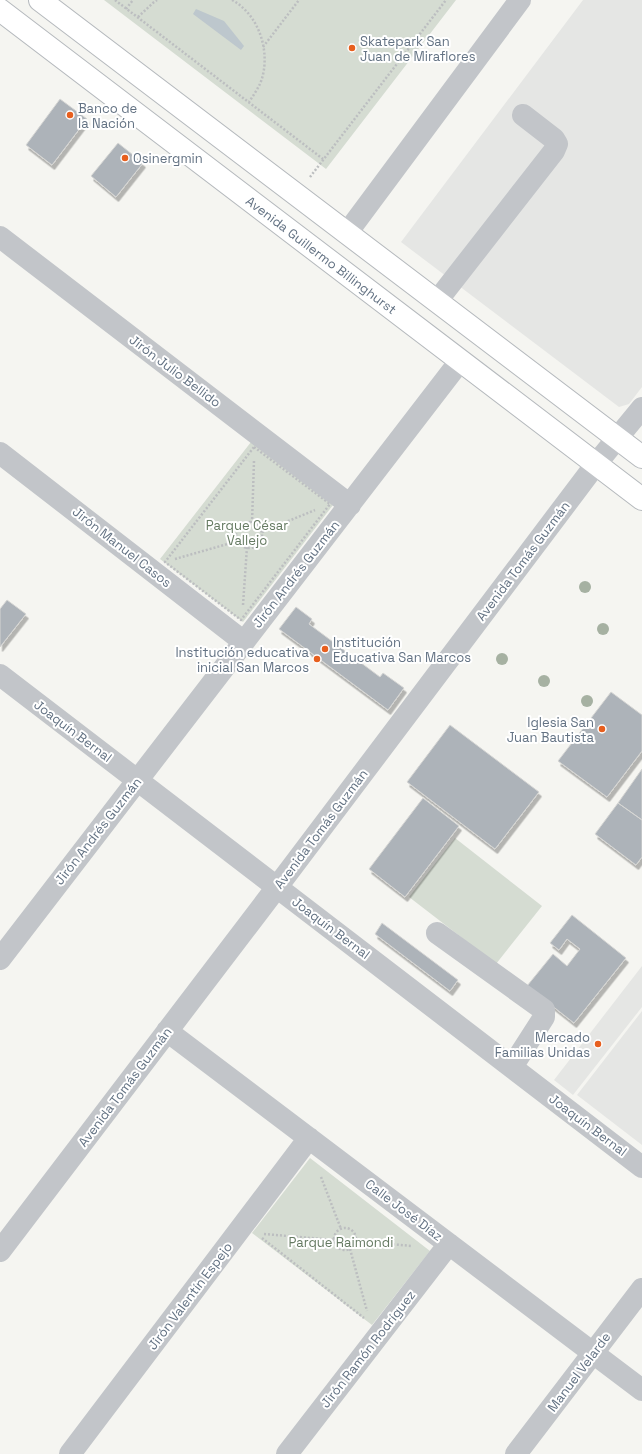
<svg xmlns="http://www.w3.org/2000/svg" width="642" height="1454" font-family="'Space Grotesk',sans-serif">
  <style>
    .built { fill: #e5e6e4 }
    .green { fill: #d5dcd2 }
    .water { fill: #bdc7cd }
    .building { fill: #adb3b9; stroke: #d6d6d4; filter: url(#shadow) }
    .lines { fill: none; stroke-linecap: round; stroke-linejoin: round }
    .major-casing { stroke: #b5b9bd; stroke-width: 24 }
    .path { stroke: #bcbec0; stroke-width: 2.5; stroke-dasharray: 2 2; stroke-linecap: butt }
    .minor { stroke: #c2c5c9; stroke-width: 22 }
    .major { stroke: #fff; stroke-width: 22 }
    .tree { fill: #a6b1a2 }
    .poi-dot { fill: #e75f1e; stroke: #fff; stroke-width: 1.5 }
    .labels { text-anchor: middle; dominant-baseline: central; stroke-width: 4; stroke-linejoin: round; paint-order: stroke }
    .poi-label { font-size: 13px; fill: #637283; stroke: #fff; text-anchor: start }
    .street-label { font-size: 13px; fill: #637283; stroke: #fff }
    .park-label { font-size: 13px; fill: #657a62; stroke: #fff }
  </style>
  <defs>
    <filter id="shadow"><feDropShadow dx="2.5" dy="4.5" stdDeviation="0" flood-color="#0004"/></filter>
  </defs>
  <rect width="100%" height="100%" fill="#f5f5f1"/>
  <!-- built -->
  <path class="built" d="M 583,0 L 642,0 L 642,387 L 629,404 L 619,407 L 401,242 Z
    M 642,966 L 642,1007 L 573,1095 L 554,1080 Z
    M 642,1011 L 642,1145 L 577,1095 Z"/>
  <!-- green -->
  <path class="green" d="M 104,0 L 456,0 L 326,169 Z
    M 251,442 L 333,505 L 243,622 L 160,559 Z
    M 455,838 L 542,906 L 496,964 L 409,897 Z
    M 310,1158 L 430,1251 L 372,1325 L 252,1233 Z"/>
  <!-- water -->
  <path class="water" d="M 196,9 L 224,21 L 244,46 L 241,50 L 193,14 Z"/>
  <!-- building -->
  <path class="building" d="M 60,99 L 87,119 L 52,165 L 26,145 Z
    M 118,143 L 143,163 L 116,197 L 91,176 Z
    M 7,600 L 26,614 L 0,647 L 0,609 Z
    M 296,607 L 312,619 L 309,624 L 380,677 L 383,673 L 404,688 L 388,710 L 279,629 Z
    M 611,692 L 642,715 L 642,751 L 607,797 L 558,761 Z
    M 450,725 L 539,792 L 495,849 L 407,782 Z
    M 642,769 L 642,820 L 618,803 Z
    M 423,798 L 459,826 L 405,897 L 369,869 Z
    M 618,803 L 642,820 L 642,857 L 636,865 L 595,834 Z
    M 572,915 L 626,958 L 574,1023 L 527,986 L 553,954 L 567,966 L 580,949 L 567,939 L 559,950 L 550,943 Z
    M 382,923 L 458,980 L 450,991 L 375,934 Z"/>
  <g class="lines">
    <defs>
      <g id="major">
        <path d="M 40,0 L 642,457"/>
        <path id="s1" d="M 0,10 L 642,499"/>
      </g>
    </defs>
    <!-- major casing -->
    <use href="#major" class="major-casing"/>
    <!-- path -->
    <path class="path" d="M 115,0 L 323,159
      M 232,0 C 260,15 272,55 260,84 C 257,90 253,96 249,102
      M 126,9 L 133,0
      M 138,17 L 154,2 L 157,0
      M 263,47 L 299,0
      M 310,177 L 446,0
      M 254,447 L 330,504 L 241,620 L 165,562 Z
      M236 535a13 13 0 1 1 26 0a13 13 0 1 1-26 0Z
      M 252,523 L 254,461
      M 262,532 L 315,510
      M 175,559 L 238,541
      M 243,605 L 247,547
      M 321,1177 L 341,1229
      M334 1239a11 11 0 1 1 22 0a11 11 0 1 1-22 0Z
      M 264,1234 L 334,1240
      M 262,1238 L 364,1318
      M 357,1241 L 412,1246
      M 350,1249 L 367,1311"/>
    <!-- minor -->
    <path class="minor" d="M 347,233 L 520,0
      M 0,237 L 350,505
      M 437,301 L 554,151 L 557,144 L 554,139 L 523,115
      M 0,453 L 244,642
      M 0,675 L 642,1167
      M 437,933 L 544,1010 L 544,1017 L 512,1067
      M 0,959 L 460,361
      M 167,1031 L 642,1390
      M 0,1251 L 277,887 L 596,464 L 642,408
      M 70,1454 L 309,1138
      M 287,1454 L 449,1244
      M 516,1454 L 642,1289"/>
    <!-- major -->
    <use href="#major" class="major"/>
  </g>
  <!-- trees -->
  <g class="tree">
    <circle cx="585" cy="587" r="6"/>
    <circle cx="603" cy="629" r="6"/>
    <circle cx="502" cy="659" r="6"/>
    <circle cx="544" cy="681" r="6"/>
    <circle cx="587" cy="701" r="6"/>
  </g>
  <!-- markers -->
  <g class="poi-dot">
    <circle cx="352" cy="48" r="4"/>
    <circle cx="70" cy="115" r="4"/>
    <circle cx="125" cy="158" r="4"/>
    <circle cx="325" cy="649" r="4"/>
    <circle cx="317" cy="659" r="4"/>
    <circle cx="602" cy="729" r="4"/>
    <circle cx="598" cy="1044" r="4"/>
  </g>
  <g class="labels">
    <!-- poi labels -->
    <g class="poi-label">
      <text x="360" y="41">Skatepark San<tspan x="360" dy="15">Juan de Miraflores</tspan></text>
      <text x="78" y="108">Banco de<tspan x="78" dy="15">la Nación</tspan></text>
      <text x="133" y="158">Osinergmin</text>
      <text x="333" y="642">Institución<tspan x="333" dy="15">Educativa San Marcos</tspan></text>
      <text x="309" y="652" text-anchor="end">Institución educativa<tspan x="309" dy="15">inicial San Marcos</tspan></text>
      <text x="594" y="722" text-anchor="end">Iglesia San<tspan x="594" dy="15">Juan Bautista</tspan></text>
      <text x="590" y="1037" text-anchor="end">Mercado<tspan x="590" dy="15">Familias Unidas</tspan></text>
    </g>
    <!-- street labels -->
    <g class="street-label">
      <text stroke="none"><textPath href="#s1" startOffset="404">Avenida Guillermo Billinghurst</textPath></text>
      <text transform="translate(175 371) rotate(37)">Jirón Julio Bellido</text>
      <text transform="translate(122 547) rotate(38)">Jirón Manuel Casos</text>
      <text transform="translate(523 561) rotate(-53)">Avenida Tomás Guzmán</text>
      <text transform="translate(296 574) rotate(-52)">Jirón Andrés Guzmán</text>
      <text transform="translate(73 731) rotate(37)">Joaquín Bernal</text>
      <text transform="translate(321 829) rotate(-53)">Avenida Tomás Guzmán</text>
      <text transform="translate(98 831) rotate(-52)">Jirón Andrés Guzmán</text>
      <text transform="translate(331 928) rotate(37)">Joaquín Bernal</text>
      <text transform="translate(125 1087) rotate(-53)">Avenida Tomás Guzmán</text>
      <text transform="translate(588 1125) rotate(37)">Joaquín Bernal</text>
      <text transform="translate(404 1210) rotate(37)">Calle José Díaz</text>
      <text transform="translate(190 1296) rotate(-53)">Jirón Valentín Espejo</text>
      <text transform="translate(368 1349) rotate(-52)">Jirón Ramón Rodríguez</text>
      <text transform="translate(579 1372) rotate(-53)">Manuel Velarde</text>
    </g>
    <!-- park labels -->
    <g class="park-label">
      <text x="247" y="525">Parque César<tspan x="247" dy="15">Vallejo</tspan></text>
      <text x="341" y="1242">Parque Raimondi</text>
    </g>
  </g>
</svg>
